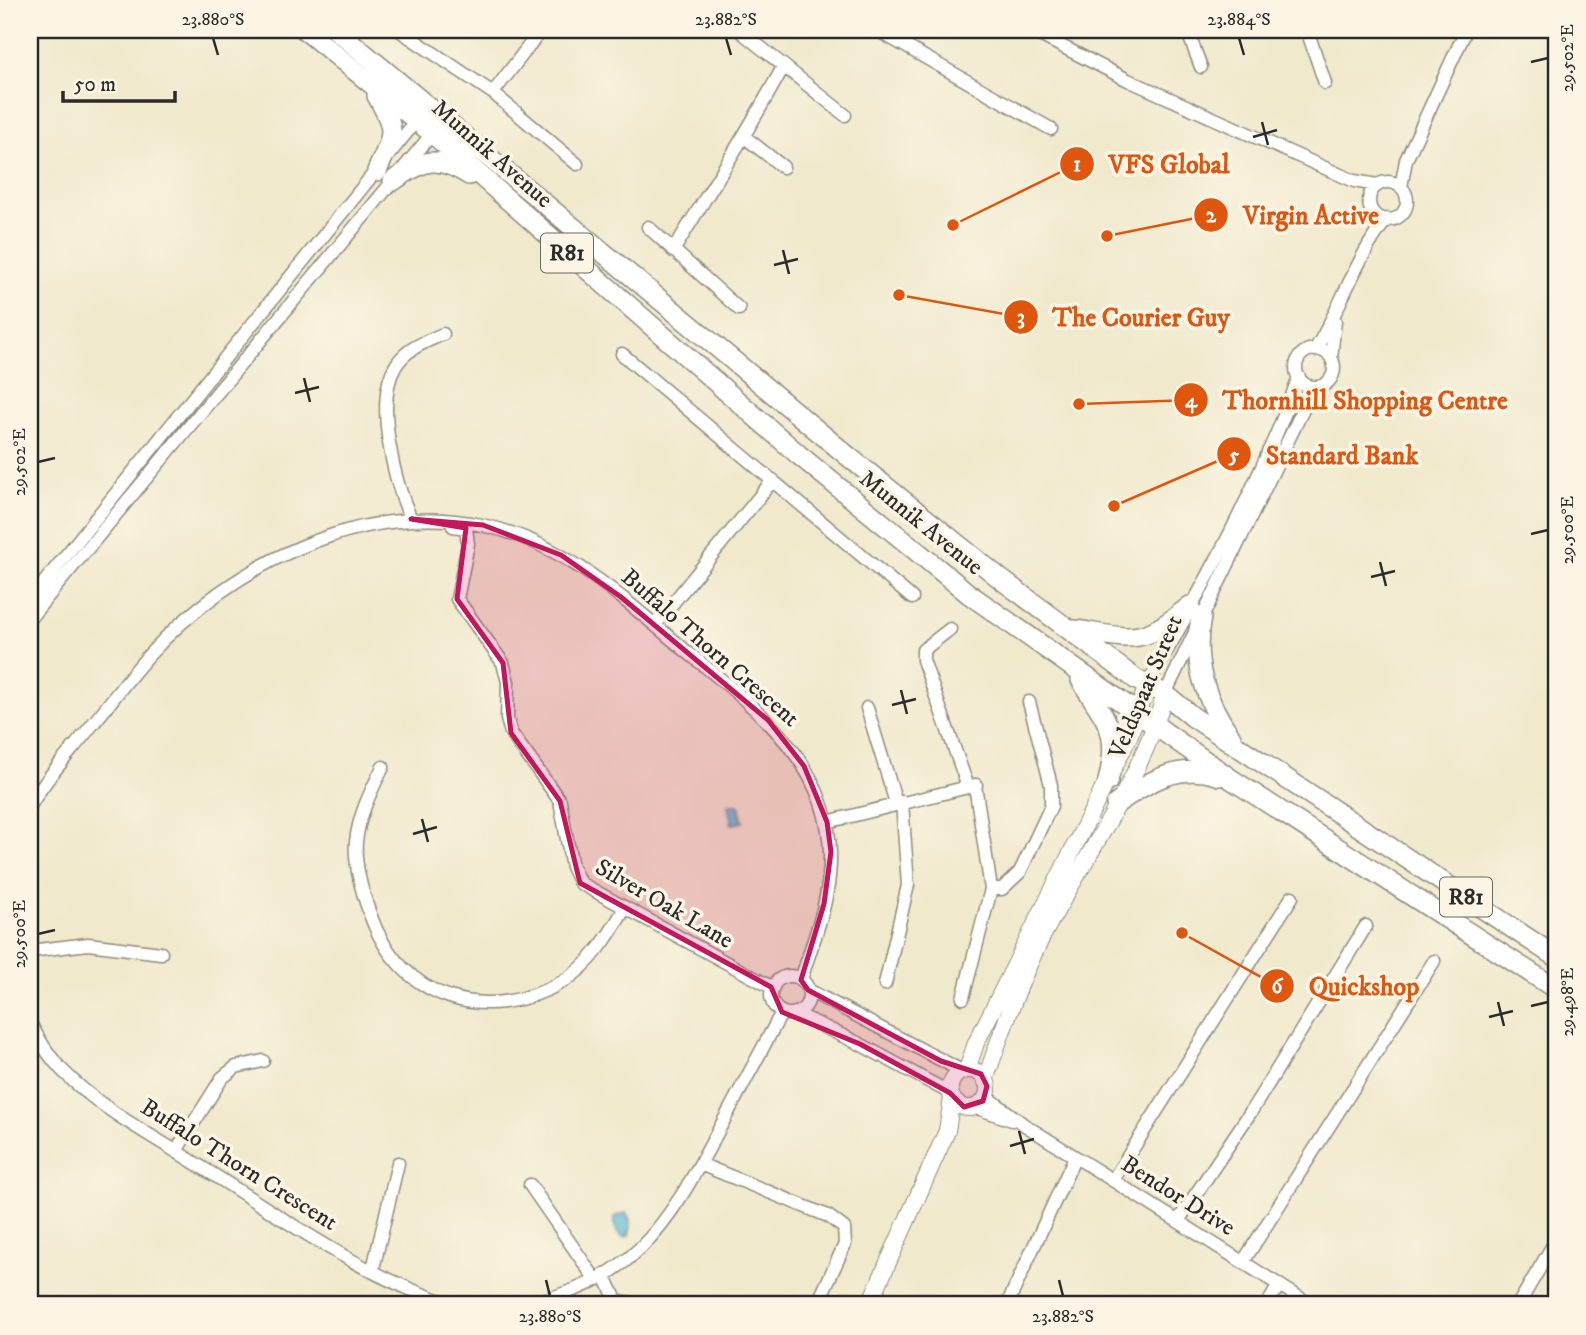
<svg xmlns="http://www.w3.org/2000/svg" width="1586" height="1335" font-family="'IM FELL DW Pica',serif">
  <style>
    .water { fill: #58bad7; stroke: #427281; stroke-width: 2 }
    .lines { fill: none; stroke-linecap: round; stroke-linejoin: round }
    .minor-casing { stroke: #8e8a7c; stroke-width: 15 }
    .tertiary-casing { stroke: #8e8a7c; stroke-width: 18 }
    .primary-casing { stroke: #8e8a7c; stroke-width: 22 }
    .minor { stroke: #fff; stroke-width: 12 }
    .tertiary { stroke: #fff; stroke-width: 16 }
    .primary { stroke: #fff; stroke-width: 19 }
    .marked { fill: #c2185b; fill-opacity: 0.2; stroke: #c2185b; stroke-width: 5; stroke-linejoin: round }
    .ticks { fill: none; stroke: #2b2b2b; stroke-width: 2.5 }
    .labels { text-anchor: middle; dominant-baseline: central; stroke-width: 7; stroke-linejoin: round; paint-order: stroke }
    .shield { fill: #fcf5e5; stroke: #6a6863; stroke-width: 2 }
    .shield-label { font-size: 23px; font-weight: bold; fill: #2b2b2b }
    .street-label { font-size: 24px; fill: #2b2b2b; stroke: #fcf5e5 }
    .leader { fill: none; stroke: #df570e; stroke-width: 2.5 }
    .callout-dot { fill: #df570e; stroke: #fcf5e5; stroke-width: 2.5 }
    .mark-label { font-size: 21px; text-anchor: middle; font-weight: bold; fill: #fff }
    .callout-label { font-size: 26px; text-anchor: middle; font-weight: bold; fill: #df570e; stroke: #fcf5e5; stroke-width: 7; stroke-linejoin: round; paint-order: stroke }
    .neatline { fill: none; stroke: #2b2b2b; stroke-width: 2.5 }
    .ticks-label { font-size: 18px; text-anchor: middle; fill: #2b2b2b }
  </style>
  <rect width="100%" height="100%" fill="#fcf5e5"/>
  <filter id="ink" filterUnits="userSpaceOnUse"><feTurbulence type="fractalNoise" baseFrequency=".0143" numOctaves="2"/><feDisplacementMap in="SourceGraphic" scale="14" xChannelSelector="R" yChannelSelector="G"/><feConvolveMatrix kernelMatrix="1 2 1 2 8 2 1 2 1" color-interpolation-filters="sRGB"/></filter>
  <filter id="wash" filterUnits="userSpaceOnUse"><feTurbulence type="fractalNoise" baseFrequency=".00686" numOctaves="4" result="noise"/><feDisplacementMap in="SourceGraphic" scale="28" xChannelSelector="R" yChannelSelector="G"/><feGaussianBlur stdDeviation="1.57" result="paint"/><feColorMatrix in="noise" values="0 0 0 0 0 0 0 0 0 0 0 0 0 0 0 0 0 1.4 0 .05"/><feComposite in="paint" operator="in"/></filter>
  <g filter="url(#wash)">
    <rect width="100%" height="100%" fill="#f0e9cc"/>
    <!-- water -->
    <path class="water" d="M 728,804 L 739,805 L 743,822 L 732,824 Z
      M 626,1213 C 632,1220 632,1228 628,1236 L 622,1237 L 617,1232 L 614,1217 Z"/>
  </g>
  <g filter="url(#ink)">
    <g class="lines">
      <defs>
        <path id="minor" d="M 399,30 L 493,93 L 577,164
          M 739,30 L 845,115
          M 877,30 L 1051,129
          M 1030,30 L 1128,80 L 1354,181 L 1377,185
          M 1187,30 L 1201,67
          M 1307,30 L 1325,83
          M 493,93 L 541,30
          M 746,138 L 783,167
          M1369 201a19 19 0 1 1 38 0a19 19 0 1 1-38 0Z
          M 1401,187 L 1406,160 L 1466,30
          M 648,227 L 739,309
          M 673,251 C 710,190 749,131 783,67
          M1296 368a19 19 0 1 1 38 0a19 19 0 1 1-38 0Z
          M 1315,350 C 1341,308 1356,257 1387,219
          M 622,354 L 912,598
          M 1331,358 L 1335,321
          M 418,520 L 411,519 C 395,484 374,403 395,367 C 405,349 425,342 443,334
          M 453,526 L 466,528 L 468,544 L 457,599 L 503,663 L 508,682 L 507,719 L 511,733 L 560,801 L 572,867 L 580,883 L 773,988
          M 30,600 L 420,116
          M 30,618 L 437,128
          M 655,625 L 773,480
          M 950,629 L 923,650 L 923,660 L 968,787
          M 1147,685 C 1205,585 1259,485 1299,377
          M 1165,694 L 1314,387
          M 867,708 L 896,803
          M 383,767 C 371,791 359,814 356,842 C 354,866 362,892 370,914 C 400,1001 488,1026 564,981 C 591,965 610,934 625,908
          M 30,806 C 47,776 71,752 92,725 C 111,702 129,677 149,655 C 230,566 360,500 482,525 C 561,541 620,596 680,646 C 754,707 841,767 829,876 C 826,911 811,946 801,980
          M 827,822 L 976,785
          M 991,889 L 1002,889 L 1020,872 L 1051,806 L 1051,785 L 1029,702
          M 30,951 L 88,944 L 161,953
          M771 995a19 19 0 1 1 38 0a19 19 0 1 1-38 0Z
          M 885,984 L 908,885 L 902,802
          M 808,990 L 962,1071
          M 963,998 L 991,889 L 975,785
          M 795,1013 L 860,1044 L 950,1093
          M 30,1023 C 39,1040 49,1057 63,1071 C 101,1110 153,1136 198,1165 C 279,1215 362,1277 453,1305
          M 986,1096 L 1023,1124 L 1311,1305
          M 974,1107 L 1012,1120
          M 176,1151 L 222,1078 L 236,1067 L 263,1061
          M 700,1164 L 828,1216 L 844,1228 L 845,1244 L 817,1305
          M 1113,1180 L 1292,897
          M 530,1185 L 595,1279
          M 1178,1221 L 1250,1113 L 1366,926
          M 1243,1262 L 1434,961
          M 373,1269 L 398,1163
          M 604,1274 L 616,1300 L 614,1305
          M 616,1300 L 642,1305
          M 520,1305 C 632,1284 666,1228 716,1135 C 738,1094 760,1053 782,1012
          M 1007,1305 L 1075,1157
          M 1267,1305 L 1279,1285
          M 1518,1305 L 1556,1240"/>
        <path id="tertiary" d="M 967,1070 L 976,1043 L 1129,737 L 1147,685
          M950 1089a19 19 0 1 1 38 0a19 19 0 1 1-38 0Z
          M 985,1080 C 1004,1027 1022,972 1050,922 C 1091,848 1142,777 1165,694
          M 869,1305 L 947,1131 L 952,1098"/>
        <path id="primary" d="M 305,30 L 433,134 L 799,455 L 969,594 L 1231,779 L 1556,989
          M 336,30 L 849,457 L 1002,580 L 1137,680 L 1165,694 L 1193,717 L 1556,957
          M 377,96 C 398,132 393,135 377,171
          M 393,181 C 423,160 436,154 469,175
          M 1201,617 C 1192,662 1205,700 1231,737
          M 1075,630 C 1136,639 1140,646 1190,606
          M 1081,680 C 1106,722 1121,729 1108,781
          M 1116,804 C 1149,781 1179,762 1220,776"/>
      </defs>
      <!-- minor casing -->
      <use href="#minor" class="minor-casing"/>
      <!-- tertiary casing -->
      <use href="#tertiary" class="tertiary-casing"/>
      <!-- primary casing -->
      <use href="#primary" class="primary-casing"/>
      <!-- minor -->
      <use href="#minor" class="minor"/>
      <!-- tertiary -->
      <use href="#tertiary" class="tertiary"/>
      <!-- primary -->
      <use href="#primary" class="primary"/>
    </g>
  </g>
  <!-- marked area -->
  <path class="marked" d="M 411,519 L 483,525 L 561,555 L 621,597 L 768,720 L 804,766 L 827,822 L 831,852 L 824,904 L 801,980 L 808,990 L 941,1061 L 981,1074 L 987,1086 L 983,1101 L 964,1107 L 950,1093 L 860,1044 L 782,1012 L 771,987 L 580,883 L 560,801 L 511,733 L 503,663 L 457,599 L 466,528 Z"/>
  <!-- ticks -->
  <path class="ticks" d="M 213,38 L 218,55M 726,38 L 731,55M 1239,38 L 1244,55M 1531,62 L 1548,58M 1262,122 L 1268,145M 1253,137 L 1277,130M 783,250 L 789,274M 774,265 L 798,259M 304,378 L 310,402M 295,393 L 319,387M 38,462 L 55,458M 1531,534 L 1548,530M 1380,562 L 1386,586M 1371,577 L 1395,571M 901,690 L 907,714M 892,705 L 916,699M 422,819 L 428,842M 413,834 L 437,827M 38,934 L 55,930M 1498,1002 L 1504,1026M 1531,1006 L 1548,1002M 1489,1017 L 1513,1011M 1019,1131 L 1025,1154M 1010,1146 L 1034,1139M 546,1280 L 550,1296M 1059,1280 L 1063,1296"/>
  <g class="labels">
    <!-- shield labels -->
    <g class="shield">
      <rect x="541" y="233.5" width="52" height="39" rx="5"/>
      <rect x="1440" y="877.5" width="52" height="39" rx="5"/>
    </g>
    <g class="shield-label">
      <text x="567" y="253">R81</text>
      <text x="1466" y="897">R81</text>
    </g>
    <!-- street labels -->
    <g class="street-label">
      <text transform="translate(492 154) rotate(41)">Munnik Avenue</text>
      <text transform="translate(921 523) rotate(39)">Munnik Avenue</text>
      <text transform="translate(710 648) rotate(41)">Buffalo Thorn Crescent</text>
      <text transform="translate(1146 687) rotate(-67)">Veldspaat Street</text>
      <text transform="translate(664 904) rotate(30)">Silver Oak Lane</text>
      <text transform="translate(239 1165) rotate(32)">Buffalo Thorn Crescent</text>
      <text transform="translate(1178 1196) rotate(32)">Bendor Drive</text>
    </g>
  </g>
  <!-- callouts -->
  <path class="leader" d="M953 225L1077 164M1107 236L1211 215M899 295L1021 317M1079 404L1191 400M1114 506L1234 454M1182 933L1277 986"/>
  <g class="callout-dot">
    <circle cx="953" cy="225" r="7"/>
    <circle cx="1107" cy="236" r="7"/>
    <circle cx="899" cy="295" r="7"/>
    <circle cx="1079" cy="404" r="7"/>
    <circle cx="1114" cy="506" r="7"/>
    <circle cx="1182" cy="933" r="7"/>
    <circle cx="1077" cy="164" r="18"/>
    <circle cx="1211" cy="215" r="18"/>
    <circle cx="1021" cy="317" r="18"/>
    <circle cx="1191" cy="400" r="18"/>
    <circle cx="1234" cy="454" r="18"/>
    <circle cx="1277" cy="986" r="18"/>
  </g>
  <g class="mark-label">
    <text x="1077" y="171">1</text>
    <text x="1211" y="222">2</text>
    <text x="1021" y="324">3</text>
    <text x="1191" y="407">4</text>
    <text x="1234" y="462">5</text>
    <text x="1277" y="993">6</text>
  </g>
  <g class="callout-label">
    <text x="1169" y="173">VFS Global</text>
    <text x="1311" y="224">Virgin Active</text>
    <text x="1141" y="326">The Courier Guy</text>
    <text x="1365" y="409">Thornhill Shopping Centre</text>
    <text x="1342" y="464">Standard Bank</text>
    <text x="1364" y="995">Quickshop</text>
  </g>
  <!-- margin -->
  <rect width="1586" height="1335" fill="none" stroke="#fcf5e5" stroke-width="77"/>
  <!-- scale -->
  <path d="M63 91v10h112v-10" fill="none" stroke="#2b2b2b" stroke-width="3.5"/>
  <text x="74" y="91" font-size="21" fill="#2b2b2b" stroke="#fcf5e5" stroke-width="5" paint-order="stroke">50 m</text>
  <rect x="38" y="38" width="1510" height="1258" class="neatline"/>
  <g class="ticks-label">
    <text x="213" y="25">23.880°S</text>
    <text x="726" y="25">23.882°S</text>
    <text x="1239" y="25">23.884°S</text>
    <text transform="translate(1567 58) rotate(-90)" y="6">29.502°E</text>
    <text transform="translate(19 462) rotate(-90)" y="6">29.502°E</text>
    <text transform="translate(1567 530) rotate(-90)" y="6">29.500°E</text>
    <text transform="translate(19 934) rotate(-90)" y="6">29.500°E</text>
    <text transform="translate(1567 1002) rotate(-90)" y="6">29.498°E</text>
    <text x="550" y="1322">23.880°S</text>
    <text x="1063" y="1322">23.882°S</text>
  </g>
</svg>
